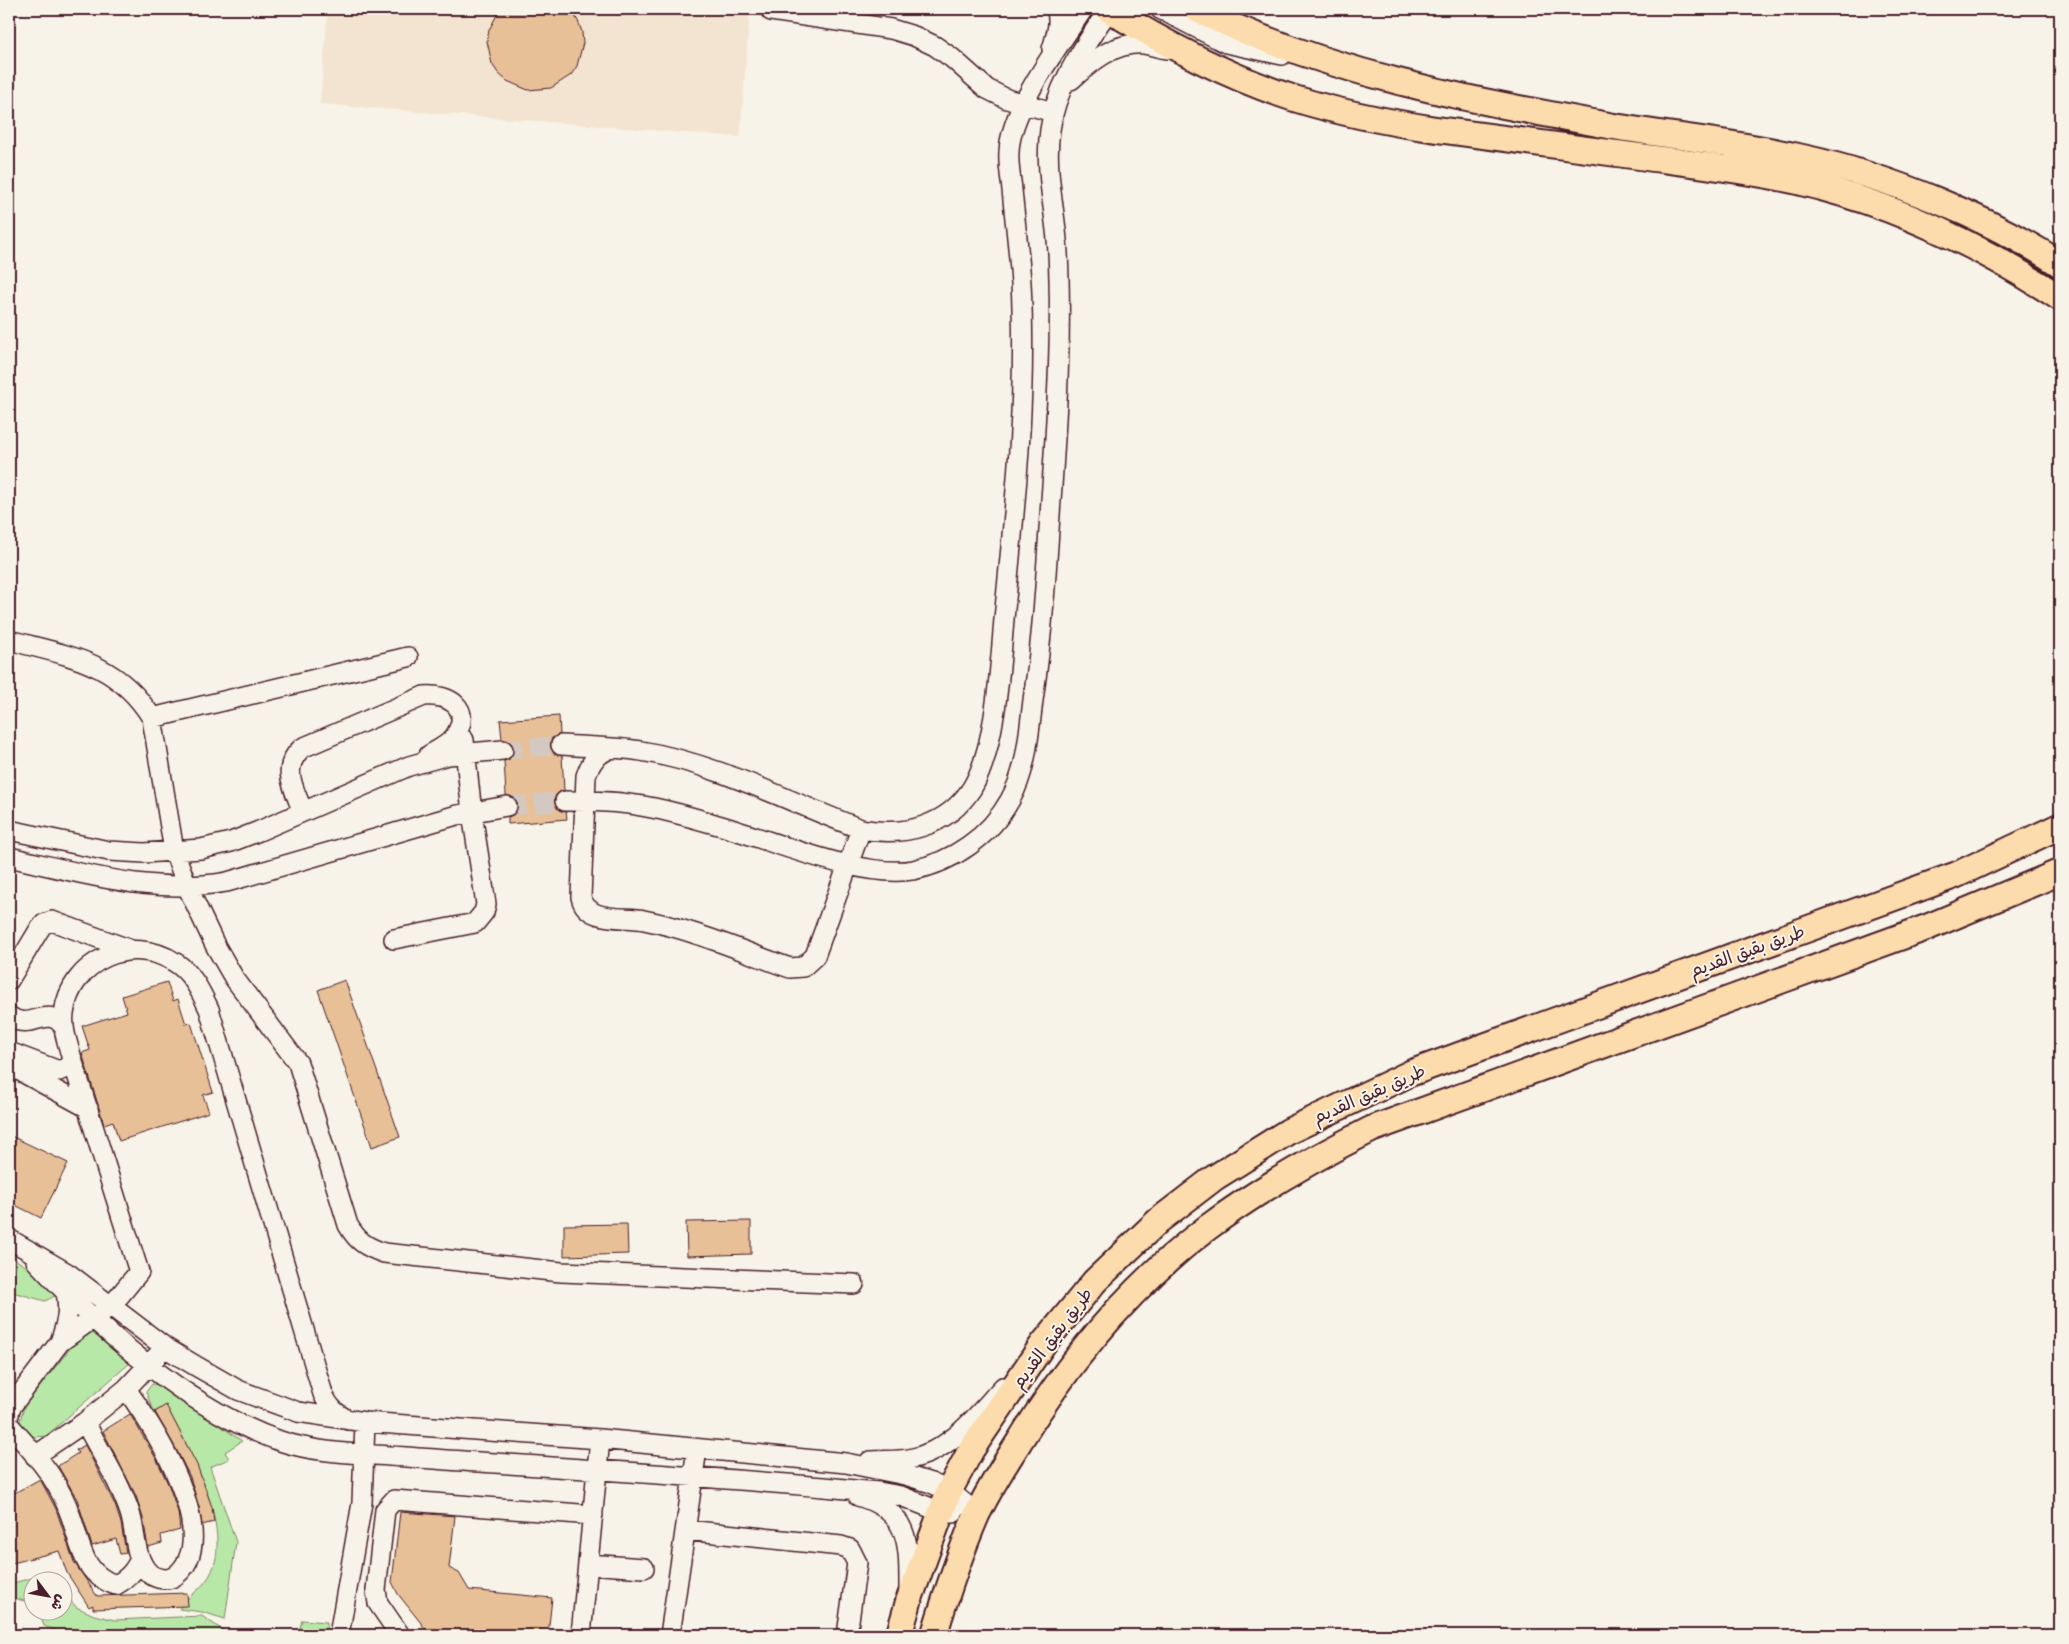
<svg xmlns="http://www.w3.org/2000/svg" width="2069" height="1644" font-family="Itim,'Playpen Sans Arabic',sans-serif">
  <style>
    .built { fill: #f2e4d0 }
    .green { fill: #b8e8a7; stroke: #818469 }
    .building { fill: #e7c097; stroke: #4a1f2b }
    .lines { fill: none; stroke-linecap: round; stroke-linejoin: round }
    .minor-tunnel { stroke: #d4c9c2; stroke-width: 19; stroke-dasharray: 19 9; stroke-linecap: butt }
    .minor-casing { stroke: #4a1f2b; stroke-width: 22 }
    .major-casing { stroke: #4a1f2b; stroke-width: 29 }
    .minor { stroke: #f7f3e8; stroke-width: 19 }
    .major { stroke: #fcdcac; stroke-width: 25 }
    .labels { text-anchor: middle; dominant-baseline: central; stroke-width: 4; stroke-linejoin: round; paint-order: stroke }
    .street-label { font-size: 18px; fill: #4a1f2b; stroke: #f7f3e8 }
  </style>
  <rect width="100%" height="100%" fill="#f7f3e8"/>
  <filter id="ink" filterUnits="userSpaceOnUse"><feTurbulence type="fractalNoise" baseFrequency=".02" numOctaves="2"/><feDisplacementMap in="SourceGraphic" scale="10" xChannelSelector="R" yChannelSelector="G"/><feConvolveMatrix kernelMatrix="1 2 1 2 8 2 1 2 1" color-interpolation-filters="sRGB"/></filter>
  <g filter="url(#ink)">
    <!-- built -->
    <path class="built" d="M 328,9 L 750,9 L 740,137 L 320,104 Z"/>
    <!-- green -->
    <path class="green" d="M 9,1255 L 43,1278 L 57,1295 L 45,1301 L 9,1291 Z
      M 86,1328 L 130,1363 L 46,1436 L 34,1437 L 24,1432 L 20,1421 L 24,1407 Z
      M 152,1384 L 161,1385 L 242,1441 L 225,1452 L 229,1459 L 210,1467 L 236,1542 L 225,1619 L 202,1612 L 179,1609 C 188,1596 202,1589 210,1575 C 235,1530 188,1446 166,1406 L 154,1412 L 146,1392 Z
      M 51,1573 L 56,1581 L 32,1582 L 32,1603 L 9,1597 L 9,1584 Z
      M 63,1591 L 76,1607 L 94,1615 L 115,1620 L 202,1616 L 224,1631 L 223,1635 L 69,1635 L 44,1626 L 39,1612 L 62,1612 Z
      M 302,1620 L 327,1622 L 325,1635 L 298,1635 Z"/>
    <!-- building -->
    <path class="building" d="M 500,9 L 571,9 L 578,21 L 582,32 L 583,43 L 577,66 L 571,75 L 551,88 L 528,90 L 507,81 L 498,73 L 492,64 L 487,41 L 489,30 Z
      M 559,716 L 560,734 L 552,738 L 550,745 L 554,754 L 562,756 L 564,790 L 556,795 L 554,801 L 559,810 L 566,812 L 567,819 L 508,824 L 508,817 L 515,814 L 518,804 L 515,798 L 506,795 L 504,761 L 510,759 L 514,749 L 512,743 L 502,739 L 500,720 Z
      M 345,980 L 400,1137 L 372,1147 L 318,990 Z
      M 167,982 L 173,1001 L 178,999 L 186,1024 L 191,1023 L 213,1092 L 203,1095 L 209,1112 L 119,1141 L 113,1121 L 104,1124 L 82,1053 L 90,1050 L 82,1026 L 127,1012 L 122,996 Z
      M 9,1135 L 68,1163 L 41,1218 L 9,1202 Z
      M 751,1221 L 751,1254 L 687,1256 L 686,1222 Z
      M 627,1224 L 628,1254 L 564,1256 L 564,1225 Z
      M 166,1405 L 197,1465 L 212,1507 L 214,1522 L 202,1525 L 199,1507 L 190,1477 L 176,1449 L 155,1412 Z
      M 130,1414 L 157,1460 L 169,1486 L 178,1512 L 180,1530 L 161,1535 L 162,1543 L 148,1547 L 143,1518 L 136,1496 L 103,1431 Z
      M 85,1445 L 115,1505 L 121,1523 L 126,1553 L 120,1554 L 116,1539 L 92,1546 L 77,1499 L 58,1466 L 78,1453 L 76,1450 Z
      M 40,1479 L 56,1509 L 74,1562 L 97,1596 L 187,1593 L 188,1606 L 93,1609 L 93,1605 L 89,1607 L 67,1573 L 59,1551 L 9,1564 L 9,1496 Z
      M 400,1512 L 455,1516 L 449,1568 L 459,1573 L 469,1590 L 552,1598 L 548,1635 L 433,1635 L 428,1632 L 398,1594 L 392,1582 Z"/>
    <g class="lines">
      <!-- minor-tunnel -->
      <path class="minor-tunnel" d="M 503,750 L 561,745
        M 507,806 L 565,801"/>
      <defs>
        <path id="minor" d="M 1160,9 L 1226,43 L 1282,55
          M 771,11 L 891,29 L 914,36 L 935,46 L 952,58 L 987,89 L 1007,99 L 1053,112
          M 1052,49 C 1056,36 1061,22 1056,9
          M 1071,80 C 1091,62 1114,42 1144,44 C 1151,45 1159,48 1167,49
          M 9,640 C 68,656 117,661 152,718 L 174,851 L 187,886 L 215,945 L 234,978 L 298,1063 L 348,1225 C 357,1241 366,1247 384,1253 L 561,1272 L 854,1284
          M 152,718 L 408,657
          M 561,745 C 588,747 615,747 641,751 C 718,764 789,802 861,829 C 904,837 947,827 972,788 C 996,748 1000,667 1004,619 C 1015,508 1027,395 1021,283 C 1019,252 1015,221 1012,190 C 1011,178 1008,165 1009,152 C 1010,109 1059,46 1083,9
          M 612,748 C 597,754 591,761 586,776 L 581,897 C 587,923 623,916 644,920 C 694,930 742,951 790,968 L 803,967 L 815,956 L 861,829
          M 565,801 C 589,801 613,801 636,805 C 664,809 691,817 718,825 C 771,840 861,879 913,870 C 953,862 990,836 1010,800 C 1028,769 1029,728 1034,693 C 1044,624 1047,555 1052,486 C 1057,409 1062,330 1058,253 C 1056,212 1044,171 1050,130 C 1056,84 1085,46 1109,9
          M 303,812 C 294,788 280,768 302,748 L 424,696 C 449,694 473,708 455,736 C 449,745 438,750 429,755
          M 9,830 L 109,851 L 144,853 L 201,849 L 231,842 L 259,831 L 409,766 L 448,755 L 503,750
          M 9,857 C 81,873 152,895 227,882 L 457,815 L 507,806
          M 394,939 L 475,923 L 484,912 L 486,904 L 472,813 L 464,740
          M 9,980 L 39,930 L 44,924 L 52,921 L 131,950
          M 9,1016 C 31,1033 47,1003 64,1027
          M 9,1052 L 59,1071 L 68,1067 L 72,1059
          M 9,1065 L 88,1108
          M 9,1239 L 69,1274 L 166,1348 L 196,1366 L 238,1390 L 298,1412 L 365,1422 L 600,1439 L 846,1463 L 905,1475 L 931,1483 L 949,1491 L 978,1514
          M 36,1261 C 100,1330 190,1410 280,1441 C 310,1451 343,1453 374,1455 C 409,1457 444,1460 479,1462 C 612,1471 746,1479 879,1492 L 901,1496 L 941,1512 L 953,1513
          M 60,1342 C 66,1325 70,1311 66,1293
          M 9,1415 L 10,1408 L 60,1342 L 112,1305 L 139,1272 L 72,1059 C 68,1044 62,1029 64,1014 C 70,960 132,933 176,963 C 192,973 201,992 209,1009 L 323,1394 C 329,1407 335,1413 348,1420
          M 85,1422 C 100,1452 119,1480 130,1513 C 136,1532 134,1560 150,1574 C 157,1579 168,1581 175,1576 C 225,1538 153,1426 126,1389
          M 9,1425 C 23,1441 39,1458 51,1476 C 58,1487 66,1501 70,1514 C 81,1543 81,1574 116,1585 C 128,1578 134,1572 140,1559
          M 35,1456 L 85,1422 L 126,1389 L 157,1356
          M 870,1461 C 883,1460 896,1461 909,1459 C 950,1452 976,1416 1003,1387
          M 858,1496 C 910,1511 909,1543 909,1589
          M 686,1530 L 841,1546 L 850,1549 L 857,1563 L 847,1635
          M 588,1564 L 644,1568
          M 339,1635 L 362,1503 L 365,1422
          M 400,1635 L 378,1603 L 376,1590 L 385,1510 L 394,1500 L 593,1515
          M 581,1635 L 600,1439
          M 670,1635 L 697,1449"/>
        <path id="major" d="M 1108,9 C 1167,45 1230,78 1296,99 C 1341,113 1387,122 1433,129 C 1503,139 1573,148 1643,157 C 1694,164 1745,170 1796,181 C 1890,203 1980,245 2060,298
          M 1196,9 C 1326,73 1470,100 1611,126 C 1676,137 1741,143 1805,158 C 1887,176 1990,218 2060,264
          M 899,1635 L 909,1600 L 949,1491 L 971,1450 L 1043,1344 L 1095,1281 L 1158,1221 L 1214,1178 L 1289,1131 L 1411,1073 L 1956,875 L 2060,826
          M 934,1635 C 946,1595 960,1553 977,1514 C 989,1490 1004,1465 1019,1442 C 1069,1361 1130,1286 1207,1228 C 1259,1189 1314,1158 1372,1129 L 1928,927 L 2060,872"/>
      </defs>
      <!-- minor casing -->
      <use href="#minor" class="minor-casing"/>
      <!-- major casing -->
      <use href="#major" class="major-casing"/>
      <!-- minor -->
      <use href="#minor" class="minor"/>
      <!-- major -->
      <use href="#major" class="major"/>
    </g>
  </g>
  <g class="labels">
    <!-- street labels -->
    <g class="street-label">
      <text transform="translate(1747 951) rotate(-20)">طريق بقيق القديم</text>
      <text transform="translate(1369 1094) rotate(-24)">طريق بقيق القديم</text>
      <text transform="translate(1052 1338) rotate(-53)">طريق بقيق القديم</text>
    </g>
  </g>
  <!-- margin -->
  <rect width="2069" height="1644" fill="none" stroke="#f7f3e8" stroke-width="30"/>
  <rect x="15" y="15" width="2039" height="1614" fill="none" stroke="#4a1f2b" stroke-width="2" filter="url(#ink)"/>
  <!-- north arrow -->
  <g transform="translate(48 1596) rotate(122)"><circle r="24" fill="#f7f3e8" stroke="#b29e9c"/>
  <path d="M0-4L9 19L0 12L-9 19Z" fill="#4a1f2b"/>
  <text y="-8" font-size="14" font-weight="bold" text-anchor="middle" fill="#4a1f2b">ش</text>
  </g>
</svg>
